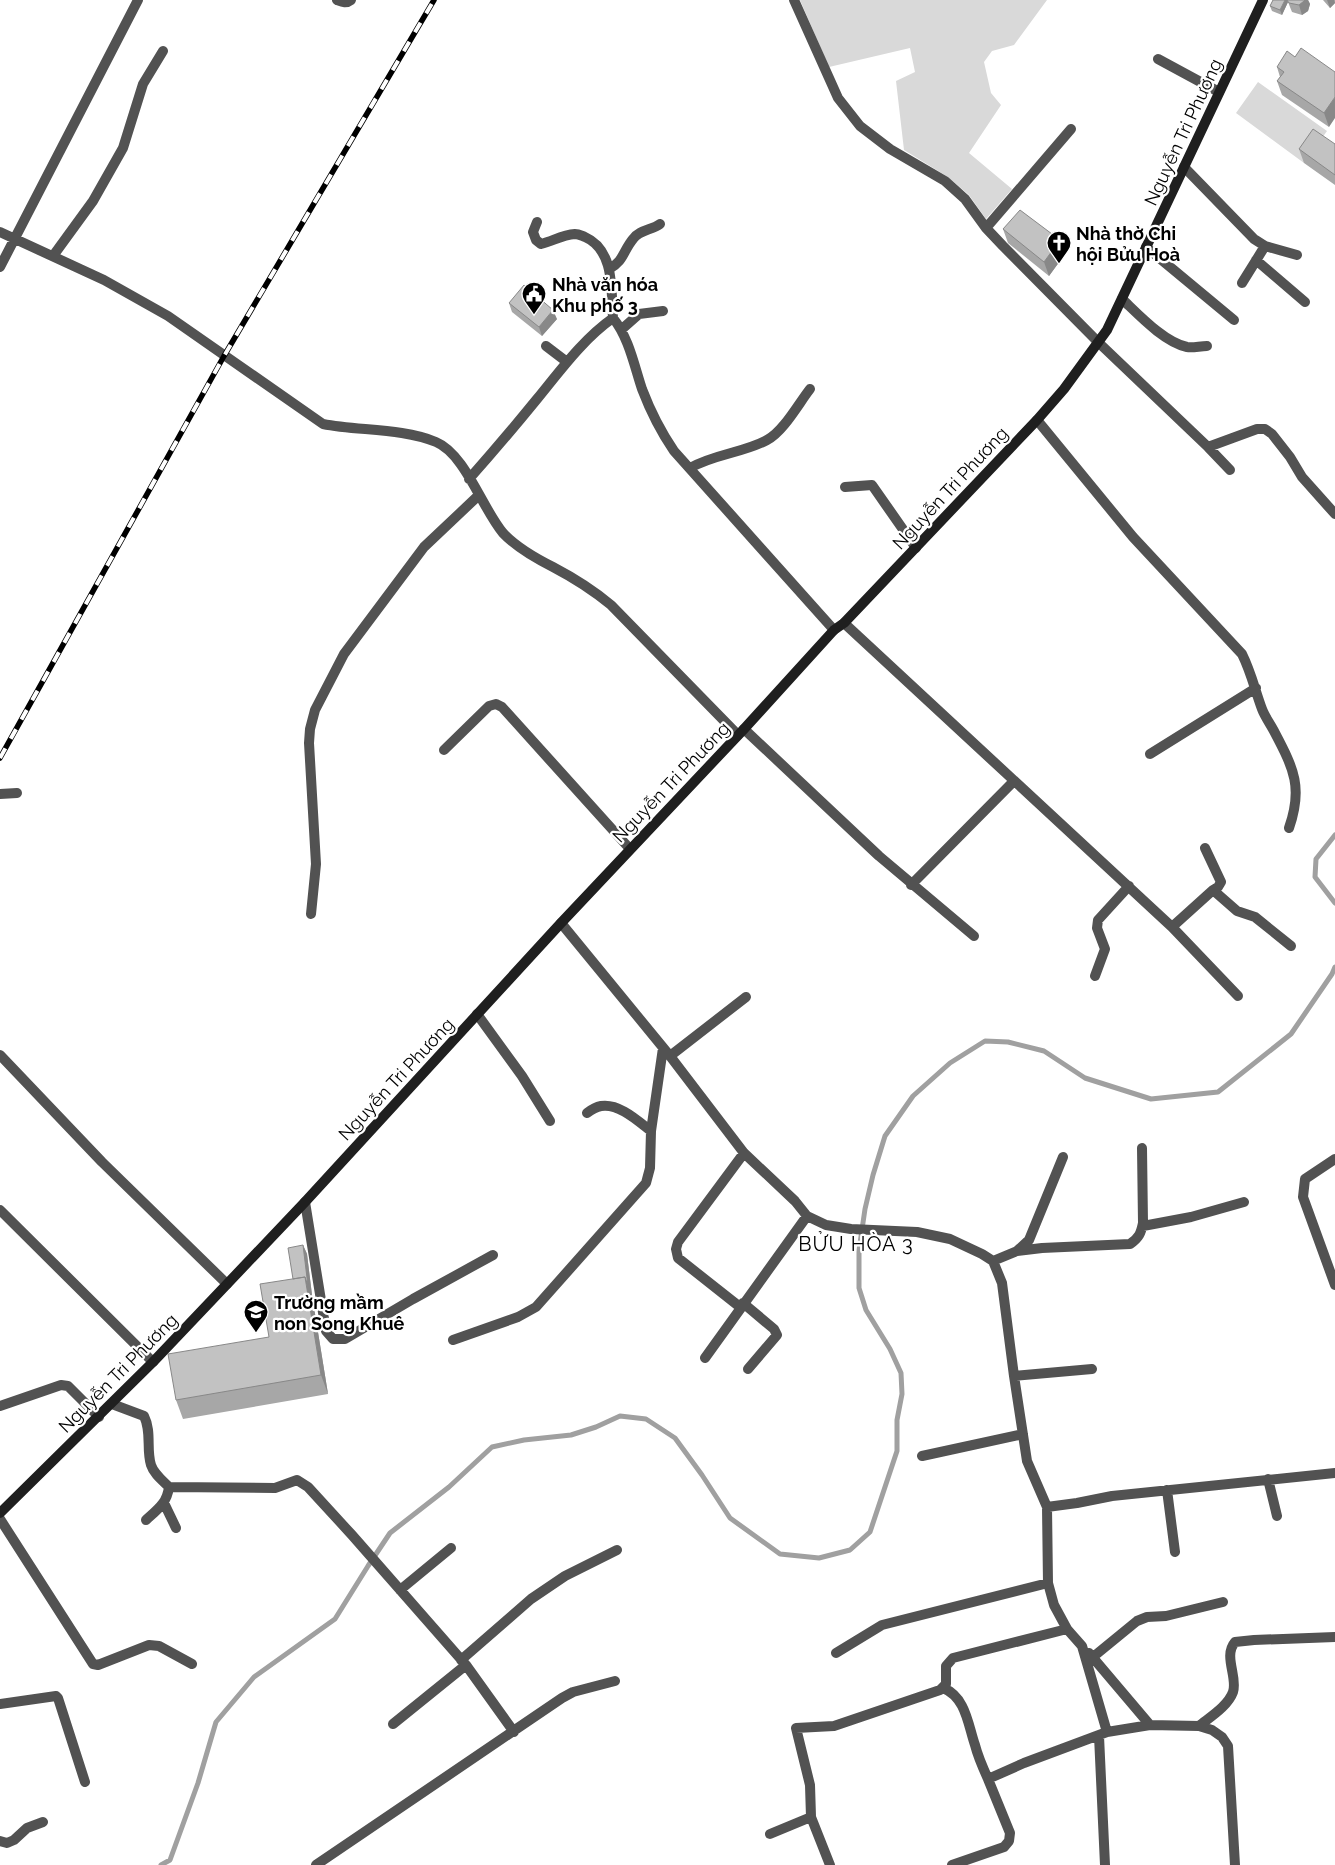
<svg xmlns="http://www.w3.org/2000/svg" width="1335" height="1865" font-family="Raleway,sans-serif">
  <style>
    .green { fill: #d9d9d9 }
    .lines { fill: none; stroke-linecap: round; stroke-linejoin: round }
    .stream { stroke: #a0a0a0; stroke-width: 5 }
    .minor { stroke: #525252; stroke-width: 10 }
    .secondary { stroke: #1f1f1f; stroke-width: 10 }
    .rail-casing { stroke: #000; stroke-width: 5.5 }
    .rail { stroke: #fff; stroke-width: 4; stroke-dasharray: 11; stroke-linecap: butt }
    .wall { fill: #a7a7a7 }
    .shaded-wall { fill: #888 }
    .building { fill: #c2c2c2; stroke: #888 }
    .labels { text-anchor: middle; dominant-baseline: central; stroke-width: 4.5; stroke-linejoin: round; paint-order: stroke }
    .street-label { font-size: 18px; fill: #000; stroke: #fff }
    .poi-label { font-size: 18px; font-weight: bold; fill: #000; stroke: #fff; text-anchor: start }
    .quarter-label { font-size: 20px; letter-spacing: 1px; fill: #000; stroke: #fff }
  </style>
  <rect width="100%" height="100%" fill="#fff"/>
  <!-- green -->
  <path class="green" d="M 800,0 L 1047,0 L 1014,45 L 992,51 L 984,62 L 991,93 L 1001,105 L 969,153 L 1012,189 L 986,219 L 969,195 L 948,177 L 904,150 L 896,81 L 915,72 L 910,48 L 829,67 Z
    M 1258,82 L 1327,131 L 1304,163 L 1236,113 Z"/>
  <g class="lines">
    <!-- stream -->
    <path class="stream" d="M 1335,835 L 1316,859 L 1315,877 L 1335,903
      M 161,1865 L 170,1860 L 198,1783 L 216,1722 L 254,1677 L 335,1619 L 368,1566 L 390,1533 L 449,1487 L 492,1447 L 524,1440 L 571,1435 L 596,1427 L 620,1416 L 646,1419 L 675,1438 L 702,1475 L 730,1518 L 780,1554 L 819,1558 L 850,1550 L 870,1532 L 897,1451 L 897,1420 L 902,1394 L 901,1373 L 890,1349 L 866,1310 L 859,1288 L 859,1250 L 865,1209 L 873,1175 L 885,1136 L 913,1096 L 950,1063 L 985,1041 L 1008,1042 L 1044,1051 L 1085,1078 L 1151,1099 L 1218,1092 L 1291,1034 L 1332,974 L 1335,967"/>
    <!-- minor -->
    <path class="minor" d="M 337,0 C 342,2 346,4 351,0
      M 794,0 L 838,98 L 860,126 L 890,149 L 945,181 L 965,199 L 986,228 L 1003,246 L 1099,343 L 1208,447 L 1257,429 L 1265,429 L 1272,434 L 1290,457 L 1302,477 L 1335,514
      M 1158,59 L 1219,92
      M 1184,167 L 1254,239 L 1265,246 L 1297,255
      M 986,228 L 1071,129
      M 0,232 L 104,280 L 168,316 L 323,424 C 358,431 402,428 436,442 C 465,454 482,508 503,533 C 517,548 535,558 553,567 C 574,578 593,590 611,605 L 738,735
      M 1146,247 L 1234,320
      M 53,256 L 93,201 L 123,148 L 143,84 L 163,51
      M 1256,260 L 1305,302
      M 0,267 L 138,0
      M 609,269 C 624,261 623,251 633,239 C 639,230 652,230 660,224
      M 1242,283 L 1265,246
      M 1122,299 C 1139,315 1164,342 1187,347 C 1193,348 1200,346 1207,346
      M 613,318 C 629,338 634,365 642,389 C 650,410 661,432 674,451 L 834,630
      M 622,329 L 639,314 L 663,311
      M 546,346 L 567,362
      M 1037,420 L 1133,537 L 1242,654 C 1251,672 1255,690 1262,709 C 1265,717 1271,725 1275,733 C 1294,769 1303,788 1289,828
      M 1208,447 L 1230,470
      M 690,468 C 714,454 743,453 767,440 C 783,432 799,403 810,389
      M 469,479 C 492,453 515,426 537,399 C 560,371 583,339 613,318 C 611,291 615,250 585,237 C 582,236 579,234 575,234 C 562,235 553,241 541,244 L 536,240 L 533,232 L 537,222
      M 845,487 L 872,485 L 916,548
      M 844,623 L 1172,927 L 1238,996
      M 744,729 L 879,856 L 974,936
      M 444,750 L 489,706 L 496,704 L 502,707 L 630,849
      M 1150,754 L 1256,688
      M 0,794 L 17,793
      M 1205,848 L 1221,882 L 1218,887 L 1213,890
      M 911,885 L 1014,781
      M 311,914 L 316,864 L 309,743 L 310,729 L 315,710 L 344,654 L 424,547 L 479,495
      M 561,923 L 670,1056 L 744,1153 L 795,1201 L 807,1216 L 826,1225 L 851,1229 L 917,1232 L 950,1239 L 982,1254 L 993,1261 L 1002,1283 L 1014,1376 L 1027,1461 L 1047,1507 L 1048,1583 L 1054,1605 L 1067,1629 L 1082,1646 L 1107,1732
      M 1172,927 L 1213,890 L 1237,911 L 1255,917 L 1291,946
      M 1095,976 L 1105,949 L 1097,928 L 1098,920 L 1129,886
      M 477,1014 L 522,1076 L 550,1121
      M 0,1055 L 102,1162 L 227,1284
      M 670,1056 L 746,997
      M 587,1113 C 591,1110 596,1107 601,1106 C 619,1103 638,1121 651,1131
      M 1335,1159 L 1305,1179 L 1303,1197 L 1335,1285
      M 305,1202 L 326,1331 L 333,1339 L 345,1339 L 413,1299 L 493,1255
      M 0,1210 L 153,1362
      M 1143,1226 L 1191,1217 L 1244,1202
      M 1017,1251 L 1042,1248 L 1130,1244 C 1139,1238 1141,1233 1143,1223 L 1142,1148
      M 993,1261 L 1017,1251 L 1029,1240 L 1063,1157
      M 743,1303 L 774,1329 L 777,1335 L 748,1369
      M 740,1307 L 678,1258 L 676,1249 L 678,1242 L 744,1153
      M 453,1340 L 518,1317 L 536,1307 L 646,1183 L 650,1168 L 651,1131 L 663,1048
      M 705,1358 L 807,1216
      M 1014,1376 L 1092,1369
      M 112,1404 L 144,1416 C 152,1432 146,1449 151,1465 C 154,1474 162,1480 169,1487 L 275,1488 L 297,1480 L 308,1487 L 352,1535 L 466,1665 L 514,1732
      M 0,1406 L 61,1385 L 68,1386 L 99,1417
      M 922,1456 L 1023,1434
      M 1268,1479 L 1277,1516
      M 1167,1490 L 1175,1552
      M 164,1503 L 176,1528
      M 1047,1507 L 1077,1503 L 1112,1496 L 1335,1473
      M 0,1519 L 93,1664 L 98,1665 L 149,1645 L 159,1646 L 192,1664
      M 146,1520 C 158,1509 167,1503 169,1487
      M 400,1590 L 451,1548
      M 836,1653 L 882,1625 L 1048,1583
      M 1089,1653 L 1150,1725
      M 1093,1657 L 1137,1621 L 1147,1617 L 1166,1616 L 1223,1602
      M 461,1660 L 531,1599 L 565,1576 L 617,1550
      M 943,1688 C 966,1697 968,1725 975,1745 C 978,1757 983,1768 988,1779
      M 0,1704 L 56,1696 L 58,1698 L 85,1782
      M 393,1724 L 466,1665
      M 1199,1726 C 1210,1717 1228,1706 1233,1692 C 1238,1677 1223,1656 1235,1642 L 1254,1640 L 1335,1637
      M 1099,1736 L 1105,1865
      M 770,1834 L 811,1817
      M 0,1841 L 7,1843 L 14,1840 L 27,1828 L 43,1822
      M 316,1865 L 562,1698 L 573,1692 L 615,1681
      M 830,1865 L 811,1817 L 810,1785 L 796,1728 L 834,1726 L 940,1690 L 946,1684 L 946,1666 L 953,1658 L 1067,1629
      M 952,1865 L 1004,1847 L 1009,1841 L 1010,1833 L 988,1779 L 1024,1763 L 1107,1732 L 1150,1725 L 1199,1726 L 1212,1730 L 1222,1737 L 1228,1746 L 1235,1865"/>
    <!-- secondary -->
    <path class="secondary" d="M 0,1513 L 153,1362 L 305,1202 L 561,923 L 744,729 L 834,630 L 844,623 L 1037,420 L 1064,389 L 1107,330 L 1263,0"/>
    <defs>
      <path id="rail" d="M 0,758 L 224,356 L 434,0"/>
    </defs>
    <!-- rail casing -->
    <use href="#rail" class="rail-casing"/>
    <!-- rail -->
    <use href="#rail" class="rail"/>
  </g>
  <!-- wall -->
  <path class="wall" d="M 1273,0 L 1308,0 L 1310,4 L 1308,11 L 1302,15 L 1292,12 L 1288,2 L 1282,15 L 1272,11 L 1270,6 Z
    M 1323,0 L 1335,0 L 1335,3 L 1330,8 Z
    M 1295,57 L 1335,72 L 1329,127 L 1282,95 L 1277,81 L 1280,77 L 1277,67 Z
    M 1335,144 L 1335,185 L 1304,163 L 1299,149 Z
    M 1003,229 L 1060,240 L 1065,254 L 1049,276 L 1008,243 Z
    M 509,303 L 557,319 L 542,336 L 512,312 Z
    M 303,1245 L 307,1254 L 312,1295 L 328,1394 L 183,1419 L 176,1400 L 269,1337 L 293,1279 Z"/>
  <!-- shaded-wall -->
  <path class="shaded-wall" d="M 1285,0 L 1287,0 L 1288,2 L 1282,15 L 1280,10 Z
    M 1305,0 L 1308,0 L 1310,4 L 1308,11 L 1302,15 L 1299,5 Z
    M 1327,0 L 1334,0 L 1335,3 L 1330,8 Z
    M 1335,97 L 1335,118 L 1329,127 L 1324,113 Z
    M 1060,240 L 1065,254 L 1049,276 L 1044,262 Z
    M 553,310 L 557,319 L 542,336 L 539,327 Z
    M 303,1245 L 307,1254 L 312,1295 L 328,1394 L 321,1375 L 305,1277 Z"/>
  <!-- building -->
  <path class="building" d="M 1273,0 L 1285,0 L 1280,10 L 1270,6 Z
    M 1287,0 L 1305,0 L 1304,1 L 1299,5 L 1289,3 Z
    M 1301,48 L 1335,72 L 1335,97 L 1324,113 L 1277,81 L 1284,72 L 1277,67 L 1287,51 L 1295,57 Z
    M 1313,129 L 1335,144 L 1335,175 L 1299,149 Z
    M 1020,210 L 1060,240 L 1044,262 L 1003,229 Z
    M 524,285 L 553,310 L 539,327 L 509,303 Z
    M 303,1245 L 308,1286 L 305,1277 L 293,1279 L 288,1248 Z
    M 305,1277 L 321,1375 L 176,1400 L 168,1354 L 269,1337 L 260,1284 Z"/>
  <!-- icons -->
  <defs>
    <symbol id="church-pin" viewBox="-11 -11 22 30"><path d="M0 17L-7.5 6A9.5 9.5 0 1 1 7.5 6Z" fill="#000" stroke="#fff"/><path d="M-1.2-6h2.4v3.5h3.3v2.4h-3.3V6h-2.4V-.1h-3.3v-2.4h3.3Z" fill="#fff"/></symbol>
    <symbol id="civic-pin" viewBox="-11 -11 22 30"><path d="M0 17L-7.5 6A9.5 9.5 0 1 1 7.5 6Z" fill="#000" stroke="#fff"/><path d="M-.6-6.5H3V-4.5H.6V-3L4-1V1h2V6H-6V1h2V-1L-.6-3ZM-1.2 2.5V6h2.4V2.5Z" fill="#fff"/></symbol>
    <symbol id="school-pin" viewBox="-11 -11 22 30"><path d="M0 17L-7.5 6A9.5 9.5 0 1 1 7.5 6Z" fill="#000" stroke="#fff"/><path d="M0-5L7-2L0 1L-7-2ZM-4 1L0 2.5L4 1V4Q0 6-4 4Z" fill="#fff"/></symbol>
  </defs>
  <g fill-rule="evenodd">
    <use href="#church-pin" x="1045" y="229" width="28" height="38"/>
    <use href="#civic-pin" x="520" y="280" width="28" height="38"/>
    <use href="#school-pin" x="242" y="1298" width="28" height="38"/>
  </g>
  <g class="labels">
    <!-- street labels -->
    <g class="street-label">
      <text transform="translate(1183 132) rotate(-65)">Nguyễn Tri Phương</text>
      <text transform="translate(950 488) rotate(-47)">Nguyễn Tri Phương</text>
      <text transform="translate(671 782) rotate(-46)">Nguyễn Tri Phương</text>
      <text transform="translate(396 1079) rotate(-47)">Nguyễn Tri Phương</text>
      <text transform="translate(118 1373) rotate(-45)">Nguyễn Tri Phương</text>
    </g>
    <!-- poi labels -->
    <g class="poi-label">
      <text x="1076" y="233">Nhà thờ Chi<tspan x="1076" dy="21">hội Bửu Hoà</tspan></text>
      <text x="552" y="284">Nhà văn hóa<tspan x="552" dy="21">Khu phố 3</tspan></text>
      <text x="274" y="1302">Trường mầm<tspan x="274" dy="21">non Song Khuê</tspan></text>
    </g>
    <!-- quarter labels -->
    <g class="quarter-label">
      <text x="856" y="1244">BỬU HÒA 3</text>
    </g>
  </g>
</svg>
